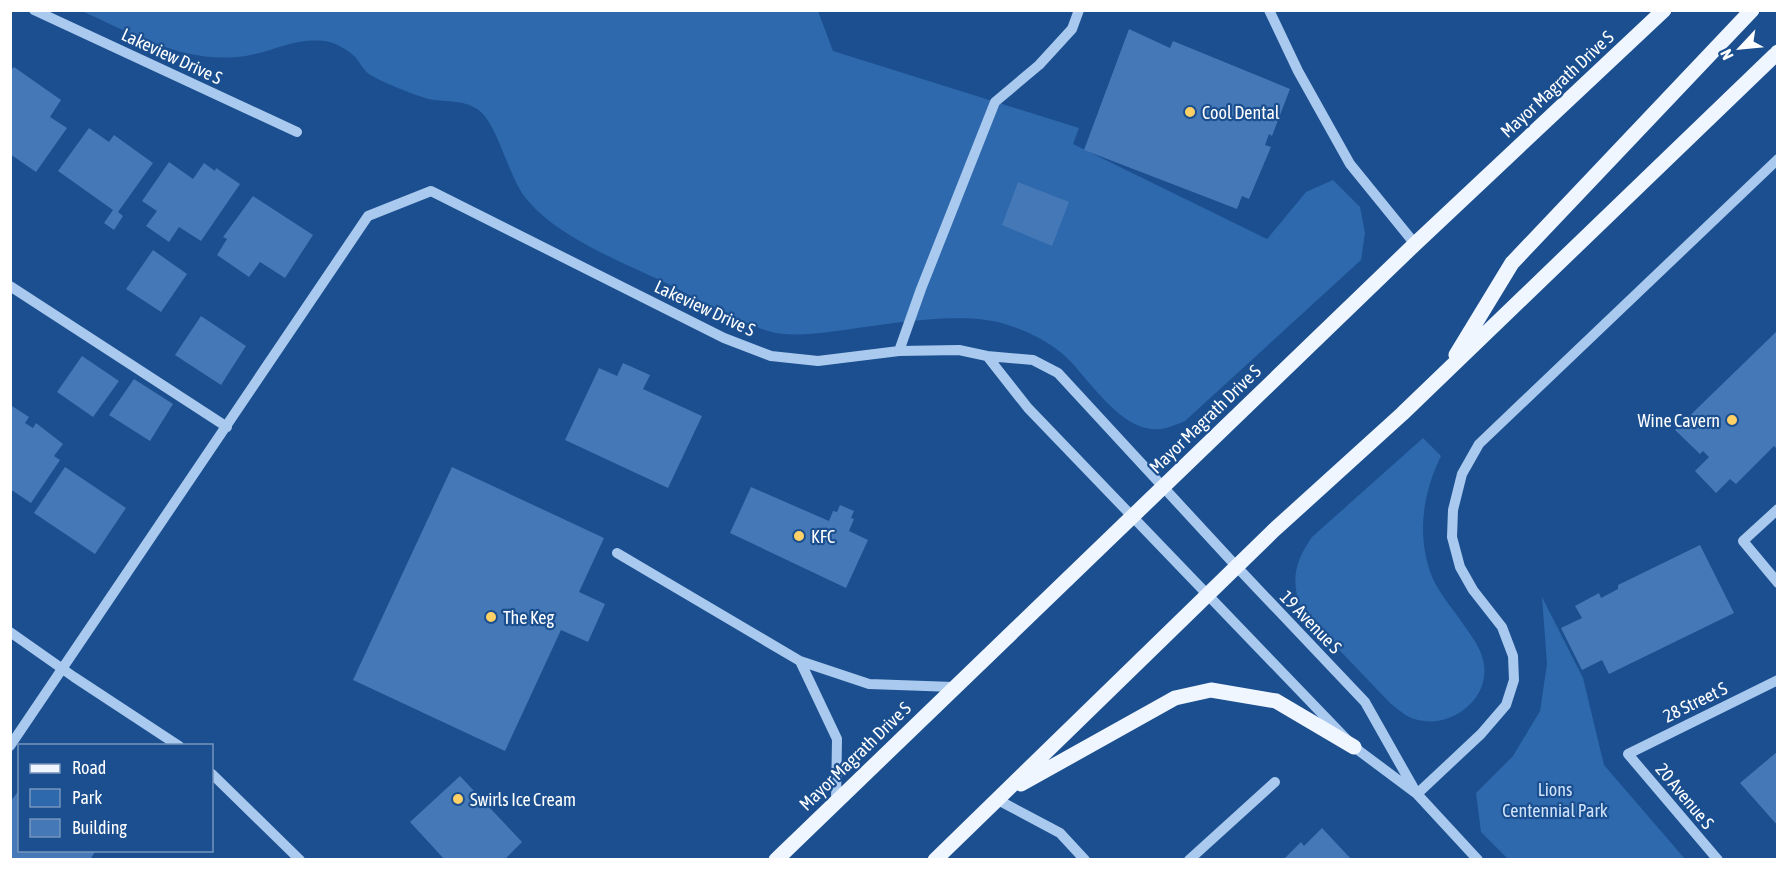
<svg xmlns="http://www.w3.org/2000/svg" width="1788" height="870" font-family="'Asap Condensed',sans-serif">
  <style>
    .green { fill: #2e69ad }
    .building { fill: #4478b7 }
    .lines { fill: none; stroke-linecap: round; stroke-linejoin: round }
    .minor { stroke: #a9c9ee; stroke-width: 10 }
    .major { stroke: #f0f6ff; stroke-width: 15 }
    .poi-dot { fill: #ffd166; stroke: #1b4f8f; stroke-width: 2 }
    .labels { text-anchor: middle; dominant-baseline: central; stroke-width: 4.5; stroke-linejoin: round; paint-order: stroke }
    .street-label { font-size: 18px; fill: #fff; stroke: #1b4f8f }
    .poi-label { font-size: 18px; fill: #fff; stroke: #1b4f8f; text-anchor: start }
    .park-label { font-size: 18px; fill: #cfe3fa; stroke: #1b4f8f }
  </style>
  <rect width="100%" height="100%" fill="#1b4f8f"/>
  <!-- green -->
  <path class="green" d="M 706,10 L 712,12 L 818,11 L 833,51 L 1079,128 L 1073,144 L 1267,239 L 1306,192 L 1333,180 L 1360,207 L 1365,233 L 1361,260 L 1185,421 C 1178,424 1169,428 1161,429 C 1123,434 1092,383 1068,359 C 1052,343 1029,332 1008,325 C 965,310 889,324 844,330 C 822,333 790,338 768,331 C 734,320 702,301 670,285 C 625,263 555,237 525,197 C 508,176 497,121 477,109 C 462,100 450,102 434,100 C 423,99 379,81 369,74 C 363,70 359,60 353,55 C 346,49 334,42 325,41 C 295,38 279,49 251,55 C 190,67 135,35 82,11 Z
    M 1423,438 L 1441,456 C 1422,495 1416,538 1433,579 C 1440,594 1452,608 1461,621 C 1470,634 1482,648 1484,665 C 1489,700 1451,728 1418,720 C 1408,718 1400,711 1391,704 L 1301,610 C 1291,580 1294,563 1312,537 Z
    M 1542,597 L 1583,678 L 1604,765 L 1685,859 L 1508,859 L 1481,832 L 1476,793 L 1513,756 L 1540,711 L 1547,664 Z"/>
  <!-- building -->
  <path class="building" d="M 1129,29 L 1170,48 L 1173,41 L 1290,89 L 1272,136 L 1269,134 L 1265,145 L 1271,147 L 1249,199 L 1242,196 L 1237,209 L 1084,150 Z
    M 14,67 L 61,100 L 50,117 L 67,128 L 36,172 L 10,154 L 10,71 Z
    M 89,128 L 109,142 L 114,135 L 153,163 L 118,212 L 123,216 L 114,230 L 104,223 L 113,210 L 58,171 Z
    M 169,162 L 193,179 L 204,163 L 215,171 L 216,168 L 240,184 L 201,241 L 179,227 L 169,242 L 146,226 L 157,211 L 142,201 Z
    M 1018,182 L 1069,202 L 1052,246 L 1002,225 Z
    M 253,196 L 313,235 L 285,278 L 260,262 L 249,277 L 217,255 L 227,239 L 223,237 Z
    M 153,250 L 187,274 L 161,312 L 126,289 Z
    M 201,316 L 246,346 L 221,385 L 175,355 Z
    M 1778,330 L 1778,450 L 1774,446 L 1736,484 L 1730,479 L 1716,493 L 1695,471 L 1709,457 L 1703,451 L 1700,454 L 1675,430 Z
    M 82,356 L 119,381 L 93,417 L 57,392 Z
    M 623,363 L 650,375 L 643,389 L 702,416 L 668,488 L 565,440 L 599,368 L 617,376 Z
    M 134,379 L 173,404 L 150,441 L 109,415 Z
    M 12,406 L 29,417 L 25,423 L 33,428 L 36,423 L 63,444 L 54,456 L 60,460 L 31,503 L 10,489 L 10,408 Z
    M 65,467 L 126,508 L 95,554 L 34,513 Z
    M 452,467 L 604,538 L 579,592 L 605,604 L 588,642 L 561,630 L 505,751 L 353,680 Z
    M 751,487 L 829,521 L 833,511 L 837,512 L 840,505 L 854,511 L 851,518 L 854,519 L 849,531 L 868,540 L 846,588 L 730,533 Z
    M 1700,545 L 1734,613 L 1609,674 L 1602,660 L 1582,670 L 1561,628 L 1582,618 L 1575,606 L 1599,593 L 1601,598 L 1618,589 L 1618,585 Z
    M 1778,751 L 1778,826 L 1740,783 Z
    M 460,776 L 522,842 L 504,860 L 445,860 L 410,822 Z
    M 20,789 L 20,850 L 96,850 L 90,860 L 10,860 L 10,802 Z
    M 1322,828 L 1352,860 L 1283,860 L 1301,842 L 1304,846 Z"/>
  <g class="lines">
    <!-- minor -->
    <path class="minor" d="M 34,10 L 297,132
      M 1269,10 L 1298,71 L 1350,164 L 1415,244
      M 10,286 L 227,427
      M 899,351 L 921,289 L 995,102 L 1039,65 L 1072,29 L 1079,10
      M 987,356 L 1028,408 L 1354,747 L 1417,794 L 1478,860
      M 1778,509 L 1743,541 L 1778,583
      M 617,553 L 800,661 L 869,684 L 954,687
      M 10,632 L 74,677 L 179,746
      M 800,661 L 837,739 L 836,801
      M 10,746 L 368,216 L 431,191 L 724,338 L 771,356 L 818,361 L 899,351 L 959,350 L 987,356 L 1033,360 L 1058,373 L 1237,567 L 1365,702 L 1417,794
      M 212,774 L 300,860
      M 1417,794 L 1481,734 L 1506,705 L 1514,680 L 1513,656 L 1502,627 L 1473,590 L 1460,567 L 1452,537 L 1453,510 L 1462,474 L 1479,444 L 1778,159
      M 998,800 L 1060,833 L 1085,860
      M 1189,860 L 1275,782
      M 1718,860 L 1628,754 L 1778,680"/>
    <!-- major -->
    <path class="major" d="M 1456,355 L 1512,263 L 1752,10
      M 1021,784 L 1175,698 L 1211,690 L 1276,701 L 1354,747
      M 776,860 L 1415,244 L 1664,10
      M 935,860 L 1273,531 L 1402,414 L 1778,52"/>
  </g>
  <!-- markers -->
  <g class="poi-dot">
    <circle cx="1190" cy="112" r="6"/>
    <circle cx="1732" cy="420" r="6"/>
    <circle cx="799" cy="536" r="6"/>
    <circle cx="491" cy="617" r="6"/>
    <circle cx="458" cy="799" r="6"/>
  </g>
  <g class="labels">
    <!-- street labels -->
    <g class="street-label">
      <text transform="translate(172 56) rotate(25)">Lakeview Drive S</text>
      <text transform="translate(1557 84) rotate(-43)">Mayor Magrath Drive S</text>
      <text transform="translate(705 308) rotate(25)">Lakeview Drive S</text>
      <text transform="translate(1205 419) rotate(-44)">Mayor Magrath Drive S</text>
      <text transform="translate(1311 622) rotate(46)">19 Avenue S</text>
      <text transform="translate(1695 702) rotate(-26)">28 Street S</text>
      <text transform="translate(855 756) rotate(-44)">Mayor Magrath Drive S</text>
      <text transform="translate(1685 796) rotate(50)">20 Avenue S</text>
    </g>
    <!-- poi labels -->
    <g class="poi-label">
      <text x="1202" y="112">Cool Dental</text>
      <text x="1720" y="420" text-anchor="end">Wine Cavern</text>
      <text x="811" y="536">KFC</text>
      <text x="503" y="617">The Keg</text>
      <text x="470" y="799">Swirls Ice Cream</text>
    </g>
    <!-- park labels -->
    <g class="park-label">
      <text x="1555" y="789">Lions<tspan x="1555" dy="21">Centennial Park</tspan></text>
    </g>
  </g>
  <!-- border -->
  <rect width="1788" height="870" fill="none" stroke="#ffffff" stroke-width="24"/>
  <!-- legend -->
  <rect x="18" y="744" width="195" height="108" fill="#1b4f8f" stroke="#7695bc" stroke-width="1.5"/>
  <rect x="30" y="764" width="30" height="9" fill="#f0f6ff" stroke="#7695bc" stroke-width="1.5"/>
  <text x="72" y="774" font-size="18" fill="#ffffff">Road</text>
  <rect x="30" y="789" width="30" height="18" fill="#2e69ad" stroke="#7695bc" stroke-width="1.5"/>
  <text x="72" y="804" font-size="18" fill="#ffffff">Park</text>
  <rect x="30" y="819" width="30" height="18" fill="#4478b7" stroke="#7695bc" stroke-width="1.5"/>
  <text x="72" y="834" font-size="18" fill="#ffffff">Building</text>
  <!-- north arrow -->
  <g transform="translate(1740 48) rotate(244)" stroke="#1b4f8f" stroke-width="4.5" paint-order="stroke">
  <path d="M0-4.5L10 22L0 15L-10 22Z" fill="#ffffff"/>
  <text y="-9" font-size="16" font-weight="bold" text-anchor="middle" fill="#ffffff">N</text>
  </g>
</svg>
